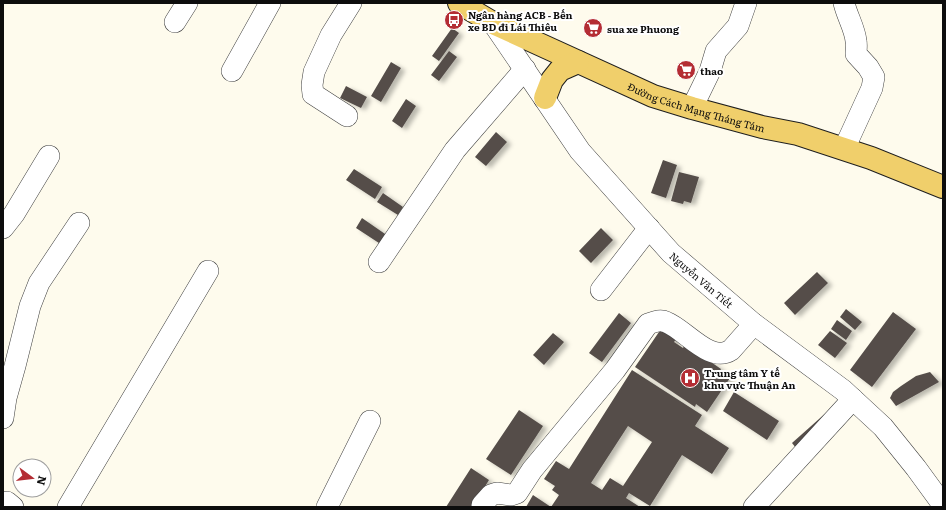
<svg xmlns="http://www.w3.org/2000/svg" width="946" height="510" font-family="Literata,serif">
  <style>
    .building { fill: #554e4a; fill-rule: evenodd; filter: url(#shadow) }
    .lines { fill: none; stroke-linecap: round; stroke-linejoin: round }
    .minor-casing { stroke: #404040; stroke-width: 22 }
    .major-casing { stroke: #1e1e1e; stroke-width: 24 }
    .minor { stroke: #fff; stroke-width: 21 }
    .major { stroke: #f0cf6b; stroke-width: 22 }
    .labels { text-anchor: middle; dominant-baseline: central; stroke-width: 4; stroke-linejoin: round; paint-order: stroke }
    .poi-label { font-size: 10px; font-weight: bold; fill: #0d0d0d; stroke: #fff; text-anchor: start }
    .street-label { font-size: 10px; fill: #0d0d0d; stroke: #fff }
  </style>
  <defs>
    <filter id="shadow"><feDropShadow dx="4.5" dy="2.5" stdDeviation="2" flood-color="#0004"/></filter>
  </defs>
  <rect width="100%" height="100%" fill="#fefbed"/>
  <!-- building -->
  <path class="building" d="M 452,28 L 459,33 L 439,61 L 432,56 Z
    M 449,51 L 457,57 L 439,81 L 431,75 Z
    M 391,62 L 401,68 L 381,102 L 371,96 Z
    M 346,86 L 367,97 L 361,108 L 340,98 Z
    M 406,99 L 416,106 L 402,128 L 392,121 Z
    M 496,132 L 507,142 L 486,166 L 475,157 Z
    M 663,160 L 677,165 L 666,198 L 651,193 Z
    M 354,169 L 382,187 L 375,199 L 346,180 Z
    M 679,172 L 699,177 L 691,203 L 684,201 L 683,204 L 671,201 Z
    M 383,193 L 403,207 L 398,215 L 377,202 Z
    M 362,218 L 388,236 L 382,245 L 356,228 Z
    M 601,228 L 613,240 L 591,263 L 579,251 Z
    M 817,272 L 828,283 L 795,315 L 784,303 Z
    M 846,309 L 862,322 L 855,330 L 840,317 Z
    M 893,312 L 916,329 L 872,387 L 850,370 Z
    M 619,313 L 631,323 L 602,362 L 589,353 Z
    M 837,320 L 852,331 L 846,340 L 831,329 Z
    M 661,329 L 676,339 L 674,342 L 683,348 L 685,344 L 721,369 L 720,371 L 730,378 L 707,412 L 696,404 L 695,407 L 635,367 Z
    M 830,331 L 847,343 L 835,358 L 818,345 Z
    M 553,333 L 564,342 L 544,365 L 533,355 Z
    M 632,370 L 702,415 L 695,426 L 729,448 L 712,474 L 682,455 L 650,506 L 629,493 L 626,498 L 640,507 L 551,507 L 559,495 L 552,490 L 555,486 L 544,479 L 556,461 L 569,469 ZM 628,426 L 652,442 L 623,486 L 610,478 L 602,490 L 591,483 Z
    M 930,372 L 939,382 L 896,406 L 890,398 L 893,392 L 901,386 L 916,376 Z
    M 734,392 L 779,421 L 767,440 L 723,411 Z
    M 519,410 L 543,426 L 511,475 L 486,459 Z
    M 828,411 L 796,448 L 792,443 Z
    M 471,468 L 489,480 L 476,501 L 486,507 L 446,507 Z
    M 533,495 L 551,507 L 526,507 Z"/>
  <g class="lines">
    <defs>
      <g id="minor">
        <path d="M 175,22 L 187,3"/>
        <path id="s1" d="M 493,23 L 580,151 L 671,253 L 754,324 L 843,390 L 883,427 L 916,468 L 943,505"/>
        <path d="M 232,71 L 270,3"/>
        <path d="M 692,108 L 710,71 L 716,51 L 738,26 L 746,3"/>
        <path d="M 347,116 L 313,94 L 312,85 L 314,72 L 331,35 L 351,3"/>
        <path d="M 844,149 L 872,88 L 874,77 L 868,67 L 856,54 C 856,50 857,45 856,41 C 855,29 847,16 844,3"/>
        <path d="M 3,228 L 14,214 L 49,156"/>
        <path d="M 379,262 L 455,150 L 525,69"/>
        <path d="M 601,290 L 649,228"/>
        <path d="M 3,418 L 6,398 L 15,366 L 30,306 L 39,283 L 79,223"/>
        <path d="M 3,503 L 7,502 L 13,507"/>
        <path d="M 482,505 L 491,495 L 497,493 L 511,495 L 517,493 L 532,470 L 615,370 L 648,324 C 654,322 660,319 666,322 C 685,329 710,364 731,350 L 754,324"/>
        <path d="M 68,507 L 208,271"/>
        <path d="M 327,507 L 370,421"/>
        <path d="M 754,507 L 853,399"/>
      </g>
      <g id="major">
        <path id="s2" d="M 459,3 L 493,23 L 653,96 L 692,108 L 762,127 L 798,134 L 871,158 L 943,187"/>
        <path d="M 545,98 L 552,80 L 560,70 L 578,62"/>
      </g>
    </defs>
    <!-- minor casing -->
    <use href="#minor" class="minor-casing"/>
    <!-- major casing -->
    <use href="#major" class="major-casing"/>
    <!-- minor -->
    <use href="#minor" class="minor"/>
    <!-- major -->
    <use href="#major" class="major"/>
  </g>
  <!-- icons -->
  <defs>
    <symbol id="bus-disc" viewBox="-11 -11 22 22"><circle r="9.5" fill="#b42d34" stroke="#fff"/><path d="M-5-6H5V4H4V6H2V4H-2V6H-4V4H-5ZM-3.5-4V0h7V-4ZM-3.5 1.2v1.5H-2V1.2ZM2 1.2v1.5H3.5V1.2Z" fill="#fff"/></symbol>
    <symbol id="supermarket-disc" viewBox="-11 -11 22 22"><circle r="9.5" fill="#b42d34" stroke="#fff"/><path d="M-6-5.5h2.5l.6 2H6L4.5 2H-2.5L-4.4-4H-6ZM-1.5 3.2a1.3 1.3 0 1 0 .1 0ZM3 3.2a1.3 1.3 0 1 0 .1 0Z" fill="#fff"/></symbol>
    <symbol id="hospital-disc" viewBox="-11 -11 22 22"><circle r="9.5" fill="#b42d34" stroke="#fff"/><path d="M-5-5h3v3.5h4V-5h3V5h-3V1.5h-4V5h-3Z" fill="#fff"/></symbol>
  </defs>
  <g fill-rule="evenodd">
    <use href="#bus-disc" x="443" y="9" width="22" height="22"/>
    <use href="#supermarket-disc" x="582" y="17" width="22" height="22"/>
    <use href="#supermarket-disc" x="675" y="59" width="22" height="22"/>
    <use href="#hospital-disc" x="679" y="367" width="22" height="22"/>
  </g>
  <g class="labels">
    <!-- poi labels -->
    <g class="poi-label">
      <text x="468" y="14">Ngân hàng ACB - Bến<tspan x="468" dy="12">xe BD đi Lái Thiêu</tspan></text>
      <text x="607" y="28">sua xe Phuong</text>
      <text x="700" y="70">thao</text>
      <text x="704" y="372">Trung tâm Y tế<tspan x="704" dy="12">khu vực Thuận An</tspan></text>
    </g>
    <!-- street labels -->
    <g class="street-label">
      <text stroke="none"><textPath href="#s2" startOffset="260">Đường Cách Mạng Tháng Tám</textPath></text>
      <text stroke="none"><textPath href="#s1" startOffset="332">Nguyễn Văn Tiết</textPath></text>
    </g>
  </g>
  <!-- border -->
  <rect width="946" height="510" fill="none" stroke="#0d0d0d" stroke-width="8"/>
  <!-- north arrow -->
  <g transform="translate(32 478) rotate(105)"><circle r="19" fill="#ffffff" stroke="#9e9e9e"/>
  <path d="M0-3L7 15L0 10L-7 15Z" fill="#b42d34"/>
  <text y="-6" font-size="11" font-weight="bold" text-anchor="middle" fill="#0d0d0d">N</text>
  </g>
</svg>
